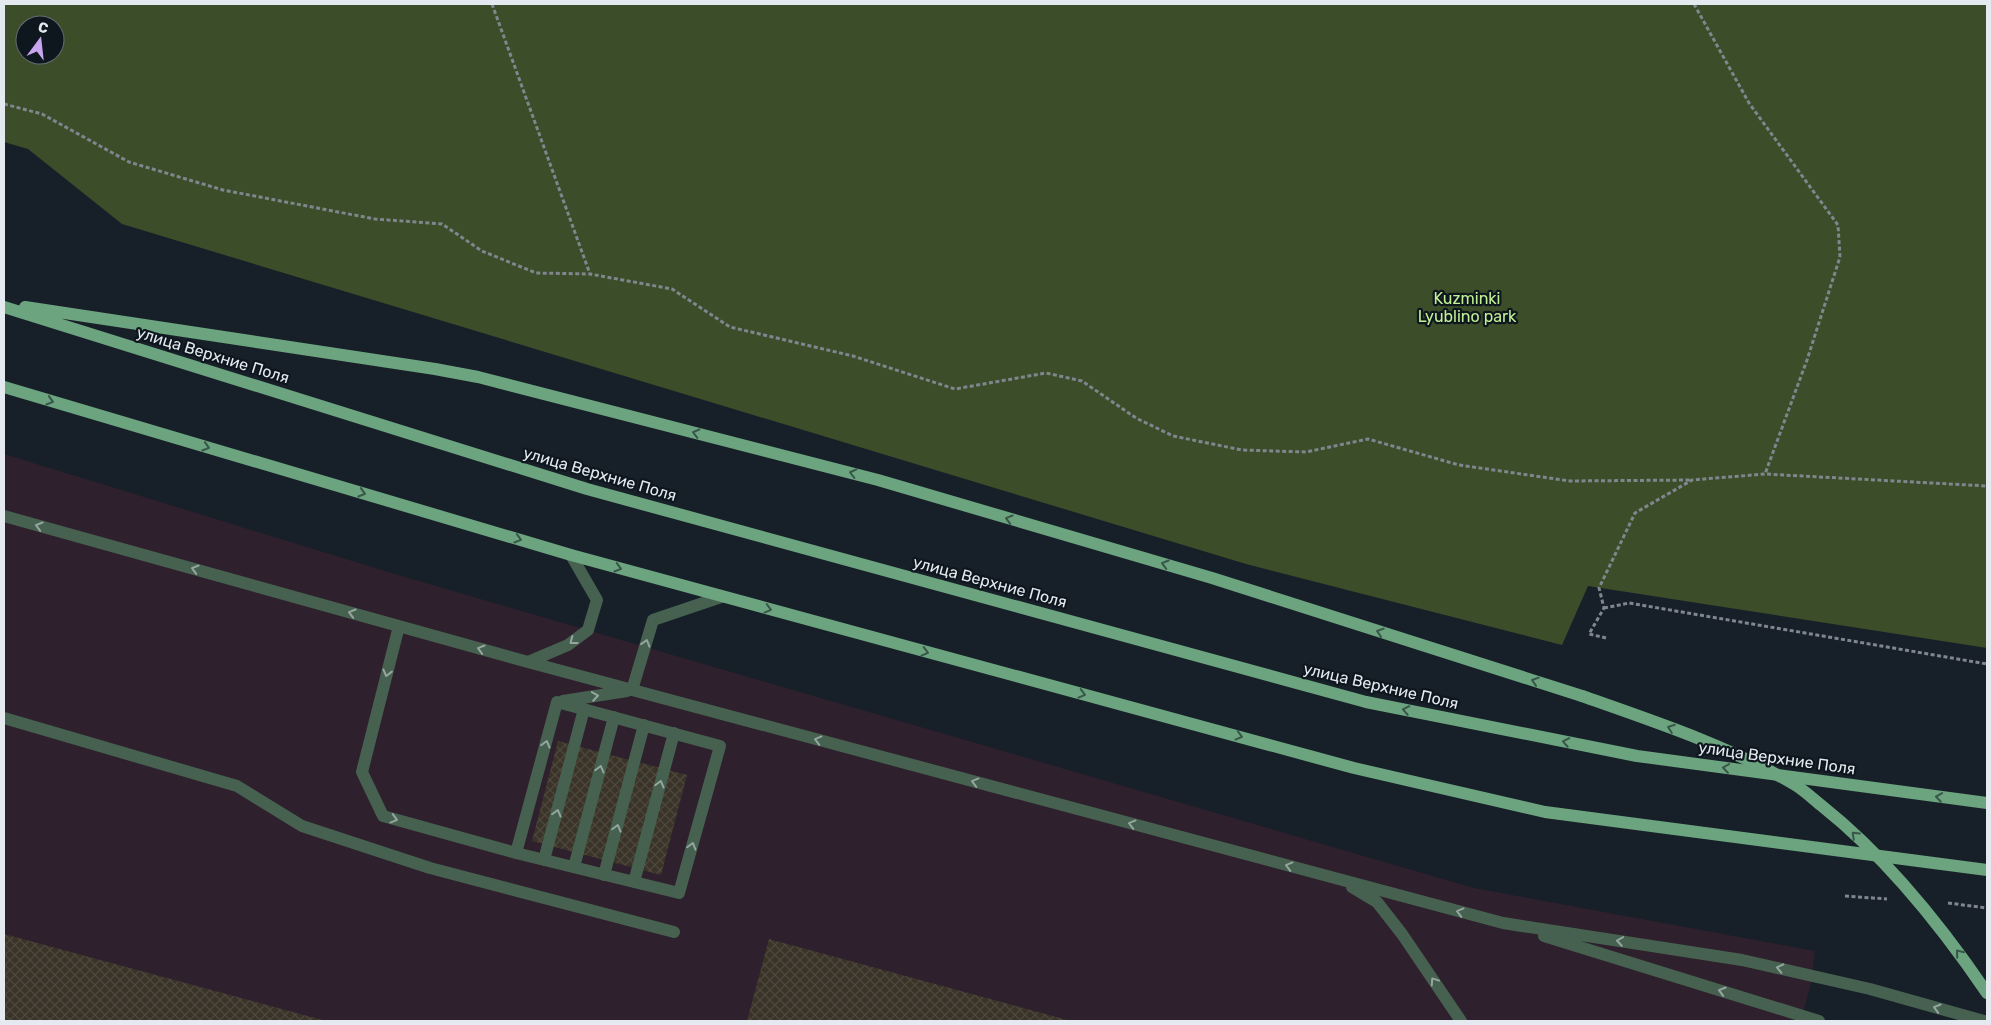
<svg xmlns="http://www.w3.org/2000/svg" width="1991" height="1025" font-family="Rubik,sans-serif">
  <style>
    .commercial { fill: #2e202c }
    .park { fill: #3b4d29; fill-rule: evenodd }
    .building { fill: url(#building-cross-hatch) }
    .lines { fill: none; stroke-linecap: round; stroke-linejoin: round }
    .path { stroke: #7f868e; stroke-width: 3; stroke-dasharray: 4 2.5; stroke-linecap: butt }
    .minor { stroke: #46614f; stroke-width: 12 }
    .major { stroke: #6ba47e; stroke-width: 12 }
    .major-bridge { stroke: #6ba47e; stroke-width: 12 }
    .oneway { stroke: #385649 }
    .oneway2 { stroke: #95a6a0 }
    .labels { text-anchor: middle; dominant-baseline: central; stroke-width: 4.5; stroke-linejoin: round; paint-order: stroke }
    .park-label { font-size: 16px; fill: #c1ef94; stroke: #0e161e }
    .street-label { font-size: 16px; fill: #e4eaf0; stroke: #0e161e }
  </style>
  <defs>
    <pattern id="building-cross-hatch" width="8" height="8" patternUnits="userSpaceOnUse" patternTransform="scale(1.25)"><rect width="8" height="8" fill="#3a3328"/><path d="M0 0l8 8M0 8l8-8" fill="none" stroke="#4d473d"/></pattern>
  </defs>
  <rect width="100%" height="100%" fill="#171f28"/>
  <!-- commercial -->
  <path class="commercial" d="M 4,454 L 398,575 L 1474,888 L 1815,951 L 1811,983 L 1801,1021 L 4,1021 Z"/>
  <!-- park -->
  <path class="park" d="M 4,4 L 1987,4 L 1987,648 L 1588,586 L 1562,645 L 1246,564 L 122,224 L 28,149 L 4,142 ZM 25,25 L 55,25 L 55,55 L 25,55 Z"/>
  <!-- building -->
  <path class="building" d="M 558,741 L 687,775 L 661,875 L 532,841 Z
    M 4,934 L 326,1021 L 4,1021 Z
    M 769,939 L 1071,1021 L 747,1021 Z"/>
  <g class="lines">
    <!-- path -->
    <path class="path" d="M 492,4 L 590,274
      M 1694,4 L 1749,103 L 1838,225 L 1840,257 L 1807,360 L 1765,474
      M 4,104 L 42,114 L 129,162 L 223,190 L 375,219 L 442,224 L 482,251 L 536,273 L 590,274 L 672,289 L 730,327 L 853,356 L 955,389 L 1046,373 L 1082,381 L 1136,418 L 1173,436 L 1242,450 L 1306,452 L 1368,439 L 1459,465 L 1570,481 L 1692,480
      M 1604,608 L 1629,603 L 1987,664
      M 1606,638 L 1589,634 L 1604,608 L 1599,588 L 1635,513 L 1692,480 L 1765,474 L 1987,486
      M 1845,896 L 1887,899
      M 1948,903 L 1987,908"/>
    <!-- minor -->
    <path class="minor" d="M 4,516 L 528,662 L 1503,923 L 1742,960 L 1870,989 L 1984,1021
      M 399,626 L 362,772 L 383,816 L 516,853 L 679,893 L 720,746 L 557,702
      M 528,662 L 568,645 L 588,630 L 597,600 L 571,555
      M 632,690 L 653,620 L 721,597
      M 563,701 L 627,691
      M 4,718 L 237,786 L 302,826 L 430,868 L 674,932
      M 516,853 L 557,702
      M 544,860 L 584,709
      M 574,867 L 614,717
      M 604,875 L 644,725
      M 634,882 L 674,733
      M 1352,887 L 1377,902 L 1402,934 L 1461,1021
      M 1544,936 L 1819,1021"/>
    <!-- major -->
    <path class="major" d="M 4,307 L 587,489 L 1366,702 L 1637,756 L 1987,803
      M 25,307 L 435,369 L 478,377 L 878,480 L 1212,578 L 1582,696
      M 4,387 L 571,555 L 1354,768 L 1545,812 L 1987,870"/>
    <!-- major-bridge -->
    <path class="major-bridge" d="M 1582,696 C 1653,721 1726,745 1792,783 C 1803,789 1812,798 1822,806 C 1885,856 1942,927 1987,993"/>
  </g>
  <!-- one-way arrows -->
  <defs><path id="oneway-chevron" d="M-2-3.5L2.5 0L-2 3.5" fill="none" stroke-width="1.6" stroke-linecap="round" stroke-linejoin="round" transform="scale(1.25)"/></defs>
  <g class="oneway">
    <use href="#oneway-chevron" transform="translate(50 401) rotate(17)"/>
    <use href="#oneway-chevron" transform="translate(696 433) rotate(-166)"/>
    <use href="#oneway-chevron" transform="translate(206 447) rotate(17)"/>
    <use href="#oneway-chevron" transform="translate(853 473) rotate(-166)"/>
    <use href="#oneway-chevron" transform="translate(362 493) rotate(17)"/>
    <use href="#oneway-chevron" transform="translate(1009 519) rotate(-164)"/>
    <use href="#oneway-chevron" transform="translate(518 539) rotate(17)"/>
    <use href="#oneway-chevron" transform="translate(1165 564) rotate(-164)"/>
    <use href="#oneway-chevron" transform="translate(618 568) rotate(16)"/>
    <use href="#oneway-chevron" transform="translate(768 609) rotate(15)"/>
    <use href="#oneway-chevron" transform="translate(1380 632) rotate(-162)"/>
    <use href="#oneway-chevron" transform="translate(925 652) rotate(15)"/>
    <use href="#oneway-chevron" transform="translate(1535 681) rotate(-162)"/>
    <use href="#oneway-chevron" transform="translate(1082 694) rotate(15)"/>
    <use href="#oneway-chevron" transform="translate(1406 710) rotate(-169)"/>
    <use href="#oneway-chevron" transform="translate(1671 728) rotate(-160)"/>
    <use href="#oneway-chevron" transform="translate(1239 736) rotate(15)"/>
    <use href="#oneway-chevron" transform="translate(1566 742) rotate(-169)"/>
    <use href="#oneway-chevron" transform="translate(1726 768) rotate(-172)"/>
    <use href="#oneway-chevron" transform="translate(1939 797) rotate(-172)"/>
    <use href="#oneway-chevron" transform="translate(1855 835) rotate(-136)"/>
    <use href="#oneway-chevron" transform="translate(1959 953) rotate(-129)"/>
  </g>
  <g class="oneway2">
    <use href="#oneway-chevron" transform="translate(39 526) rotate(-164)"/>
    <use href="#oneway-chevron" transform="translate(195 569) rotate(-164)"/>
    <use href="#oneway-chevron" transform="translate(352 613) rotate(-164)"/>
    <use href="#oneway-chevron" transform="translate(573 641) rotate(143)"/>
    <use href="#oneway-chevron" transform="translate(646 643) rotate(-73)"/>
    <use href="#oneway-chevron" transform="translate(481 649) rotate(-164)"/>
    <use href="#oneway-chevron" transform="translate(387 673) rotate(104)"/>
    <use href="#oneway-chevron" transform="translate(595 696) rotate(-9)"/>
    <use href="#oneway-chevron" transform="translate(818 740) rotate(-165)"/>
    <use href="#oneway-chevron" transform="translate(546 744) rotate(-75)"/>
    <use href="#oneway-chevron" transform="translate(600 769) rotate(-75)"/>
    <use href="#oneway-chevron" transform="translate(975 782) rotate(-165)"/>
    <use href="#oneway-chevron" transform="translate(660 784) rotate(-75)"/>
    <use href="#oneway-chevron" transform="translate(557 813) rotate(-75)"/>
    <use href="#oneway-chevron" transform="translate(394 819) rotate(15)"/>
    <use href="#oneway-chevron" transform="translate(1132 824) rotate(-165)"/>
    <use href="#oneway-chevron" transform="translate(617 828) rotate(-75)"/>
    <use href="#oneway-chevron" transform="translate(692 846) rotate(-74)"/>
    <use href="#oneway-chevron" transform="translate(1289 866) rotate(-165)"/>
    <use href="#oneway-chevron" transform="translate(1460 912) rotate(-165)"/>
    <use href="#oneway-chevron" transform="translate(1620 941) rotate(-171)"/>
    <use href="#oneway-chevron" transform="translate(1780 968) rotate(-167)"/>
    <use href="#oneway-chevron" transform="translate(1434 981) rotate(-124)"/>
    <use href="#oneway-chevron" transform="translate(1722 991) rotate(-163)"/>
    <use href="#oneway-chevron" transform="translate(1937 1008) rotate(-164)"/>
  </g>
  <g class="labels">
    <!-- park labels -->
    <g class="park-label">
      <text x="1467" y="298">Kuzminki<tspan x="1467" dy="18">Lyublino park</tspan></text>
    </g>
    <!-- street labels -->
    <g class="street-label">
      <text transform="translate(213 355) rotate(17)">улица Верхние Поля</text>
      <text transform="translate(600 474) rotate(16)">улица Верхние Поля</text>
      <text transform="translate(990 582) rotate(15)">улица Верхние Поля</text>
      <text transform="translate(1381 686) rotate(13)">улица Верхние Поля</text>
      <text transform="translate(1777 758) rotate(8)">улица Верхние Поля</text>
    </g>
  </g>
  <!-- border -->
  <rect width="1991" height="1025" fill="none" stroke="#e4eaf0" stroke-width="10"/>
  <!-- north arrow -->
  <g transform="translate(40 40) rotate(15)"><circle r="24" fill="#0e161e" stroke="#646b72"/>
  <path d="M0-4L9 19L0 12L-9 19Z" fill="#c7a6ef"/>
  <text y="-8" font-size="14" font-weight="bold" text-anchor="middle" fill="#e4eaf0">С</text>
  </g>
</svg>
